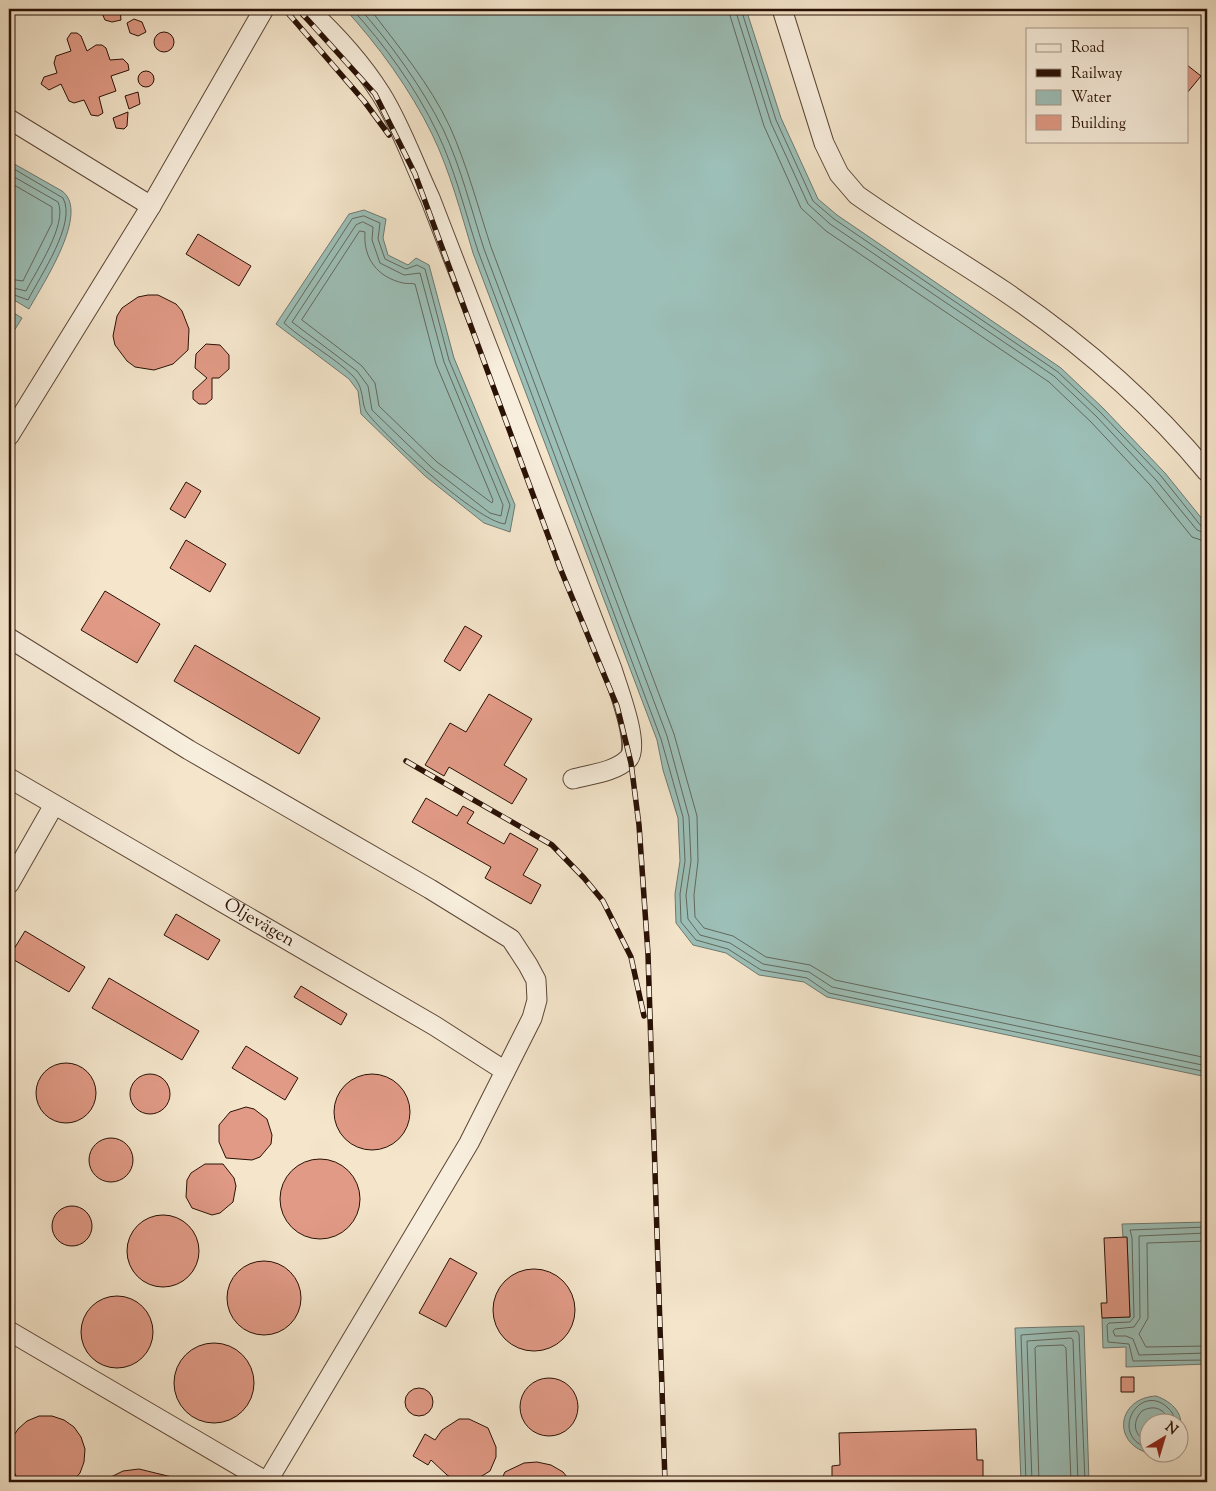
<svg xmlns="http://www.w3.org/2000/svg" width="1216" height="1491" font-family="'Sorts Mill Goudy',serif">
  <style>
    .water { fill: #9cbfb7; stroke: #6e7970 }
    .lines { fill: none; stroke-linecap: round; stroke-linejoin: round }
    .shore { stroke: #62685e; stroke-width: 1 }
    .building { fill: #e19a86; stroke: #291105 }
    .minor-casing { stroke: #5c4636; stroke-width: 21 }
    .minor { stroke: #f8eedd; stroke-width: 19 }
    .rail-casing { stroke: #291105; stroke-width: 5.5 }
    .rail { stroke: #f8eedd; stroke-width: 4; stroke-dasharray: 11; stroke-linecap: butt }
    .labels { text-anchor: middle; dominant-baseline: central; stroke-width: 4.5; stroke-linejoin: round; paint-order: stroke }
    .street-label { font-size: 18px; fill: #291105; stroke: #f8eedd }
  </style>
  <rect width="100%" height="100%" fill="#f4e5cb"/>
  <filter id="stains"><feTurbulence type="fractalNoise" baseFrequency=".004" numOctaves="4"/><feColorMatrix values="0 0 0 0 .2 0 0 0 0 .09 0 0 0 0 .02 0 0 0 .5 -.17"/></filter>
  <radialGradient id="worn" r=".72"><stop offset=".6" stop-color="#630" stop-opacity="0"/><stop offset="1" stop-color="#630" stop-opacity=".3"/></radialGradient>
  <!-- water -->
  <path class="water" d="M 345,9 L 746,9 L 781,118 L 818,199 L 837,215 L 1061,368 L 1104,409 L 1165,473 L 1207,525 L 1207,1077 L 827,997 L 804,982 L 759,975 L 726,953 L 693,945 L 676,923 L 675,894 L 680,861 L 678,818 L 663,770 L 657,740 L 473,253 C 461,213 450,171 432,134 C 410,89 378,45 345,9 Z
    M 9,161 L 62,191 C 91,212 42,285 29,309 L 9,297 Z
    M 364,210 L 386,219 L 383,238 L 388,255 L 408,265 L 416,258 L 429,265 L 454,358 L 515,505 L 510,532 L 484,523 L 425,476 L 361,414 L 358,391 L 349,379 L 276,324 L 349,214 Z
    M 9,310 L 22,318 L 9,339 Z
    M 1207,1222 L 1207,1364 L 1126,1367 L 1126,1347 L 1103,1348 L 1102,1318 L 1130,1317 L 1127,1238 L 1123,1237 L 1122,1224 Z
    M 1084,1326 L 1089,1482 L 1021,1482 L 1015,1328 Z
    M 1156,1396 C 1173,1402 1186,1415 1179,1434 L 1178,1424 L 1148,1424 L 1148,1453 C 1111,1442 1118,1398 1156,1396 Z"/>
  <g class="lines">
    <!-- shore -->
    <path class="shore" d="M 352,9 C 384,44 416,88 437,132 C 455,169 465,212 478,251 L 661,739 L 683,817 L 685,861 L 680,894 L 681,922 L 696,940 L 728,949 L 761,970 L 807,978 L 829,993 L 1207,1072
      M 360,9 C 390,42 423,89 443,129 C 461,167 471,209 484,249 L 667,736 L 689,817 L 691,861 L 686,895 L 688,919 L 700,935 L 730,943 L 763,964 L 809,972 L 832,987 L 1207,1066
      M 370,9 C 398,46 430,84 450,127 C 467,165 478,207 491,247 L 674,734 L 697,816 L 698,861 L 694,895 L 695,917 L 704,928 L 733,936 L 766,957 L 810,965 L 835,980 L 1207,1058
      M 728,9 L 764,126 L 801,208 L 826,231 L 1049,382 L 1091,422 L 1150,485 L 1192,537 L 1207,542
      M 735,9 L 771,123 L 808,204 L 830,224 L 1054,376 L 1097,417 L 1156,480 L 1197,530 L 1207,534
      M 741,9 L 776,120 L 813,201 L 834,219 L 1058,372 L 1101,413 L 1161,476 L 1201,526 L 1207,528
      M 9,166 L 63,198 C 77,223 40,276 28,300 L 9,293
      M 9,174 L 58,202 C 68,224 36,271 26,291 L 9,287
      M 9,182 L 52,207 L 52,223 L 23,281 L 9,279
      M 364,216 L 380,223 L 378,239 L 385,259 L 406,269 L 417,265 L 425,269 L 449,360 L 510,505 L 505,524 C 477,521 388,439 368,414 C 360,405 366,390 353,376 C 333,356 305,342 284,323 L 352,219 Z
      M 363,222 L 373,227 L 372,240 L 380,263 L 404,275 L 420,273 L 444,362 L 503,505 L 501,516 L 490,513 L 432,468 L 372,410 L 368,386 L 357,371 L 292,322 L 356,225 Z
      M 360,231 L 365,232 C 363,258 377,277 403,283 C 408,284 411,283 415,284 L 436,364 L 493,500 L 492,503 L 437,462 L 379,406 L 375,383 L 362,366 L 302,320 Z
      M 1207,1227 L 1130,1230 L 1132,1238 L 1134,1317 L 1130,1322 L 1109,1323 L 1107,1325 L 1108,1342 L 1129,1344 L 1133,1361 L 1207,1360
      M 1207,1233 L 1139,1236 L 1140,1318 L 1134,1327 L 1115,1329 L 1113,1331 L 1115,1336 L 1126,1336 L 1133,1339 L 1139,1355 L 1207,1353
      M 1207,1241 L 1147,1243 L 1148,1318 L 1139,1334 L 1146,1347 L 1207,1346
      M 1148,1441 C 1133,1437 1132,1421 1142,1411 C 1154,1404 1167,1409 1169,1424
      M 1148,1448 C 1108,1436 1139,1382 1167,1407 C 1172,1411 1175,1417 1176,1424
      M 1026,1482 L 1021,1335 L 1077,1331 L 1079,1334 L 1085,1482
      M 1032,1482 L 1027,1341 L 1071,1338 L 1073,1340 L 1078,1482
      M 1039,1482 L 1035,1348 L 1037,1346 L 1063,1345 L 1066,1348 L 1071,1482"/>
  </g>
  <!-- building -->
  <path class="building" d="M 100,9 L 120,9 L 121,20 L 112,22 L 105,20 Z
    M 134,19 L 142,22 L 146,32 L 138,36 L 130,33 L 127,23 Z
    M154 42a10 10 0 1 1 20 0a10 10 0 1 1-20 0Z
    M 71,33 L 77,33 L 81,36 L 87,51 L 96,45 L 102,45 L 106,48 L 110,60 L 123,59 L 128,64 L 129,70 L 111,76 L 116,91 L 99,97 L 103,113 L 98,116 L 91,115 L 84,100 L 74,103 L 69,101 L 61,84 L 49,90 L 41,84 L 44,77 L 57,73 L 54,63 L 56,56 L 71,51 L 67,39 Z
    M 1187,65 L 1201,76 L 1187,93 Z
    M138 79a8 8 0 1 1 16 0a8 8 0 1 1-16 0Z
    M 138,92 L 140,104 L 129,109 L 125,96 Z
    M 128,112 L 127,126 L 124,129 L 116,128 L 113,118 Z
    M 198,234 L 251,266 L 239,286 L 186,254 Z
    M 148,295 L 158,295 L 176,304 L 182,311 L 189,329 L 188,350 L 173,364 L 154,370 L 135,367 L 127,361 L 115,345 L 113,336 L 117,316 L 122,308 L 138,297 Z
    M 206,344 L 220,345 L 229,355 L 229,369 L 219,378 L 212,378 L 212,399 L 206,404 L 199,404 L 193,399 L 193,391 L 207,378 L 195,368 L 196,354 Z
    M 186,482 L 201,491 L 185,518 L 170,509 Z
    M 186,540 L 226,564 L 210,592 L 170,568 Z
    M 105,591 L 160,624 L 137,663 L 81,630 Z
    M 465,626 L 482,636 L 460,671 L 444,661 Z
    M 195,645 L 320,718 L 299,754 L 174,681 Z
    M 489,694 L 532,719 L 504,765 L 527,779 L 512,804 L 449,767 L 444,776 L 425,765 L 450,723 L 466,732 Z
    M 426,798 L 457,816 L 463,806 L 474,812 L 467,823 L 504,844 L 510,833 L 538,849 L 523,875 L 541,885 L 531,904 L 485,878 L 491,867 L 412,822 Z
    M 176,914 L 220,940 L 208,960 L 164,935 Z
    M 25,931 L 85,967 L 69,992 L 9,957 Z
    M 109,978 L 199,1031 L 182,1060 L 92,1008 Z
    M 301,986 L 347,1014 L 341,1025 L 294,997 Z
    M 246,1046 L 298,1078 L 285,1100 L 232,1068 Z
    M36 1093a30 30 0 1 1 60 0a30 30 0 1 1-60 0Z
    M334 1112a38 38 0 1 1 76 0a38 38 0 1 1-76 0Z
    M130 1094a20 20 0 1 1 40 0a20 20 0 1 1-40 0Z
    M 246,1107 L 254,1109 L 267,1119 L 272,1135 L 271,1144 L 260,1157 L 252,1160 L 226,1158 L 219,1142 L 219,1125 L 230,1112 Z
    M89 1160a22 22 0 1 1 44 0a22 22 0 1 1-44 0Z
    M280 1199a40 40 0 1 1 80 0a40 40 0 1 1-80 0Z
    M 205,1164 L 223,1164 L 234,1178 L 236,1186 L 233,1202 L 220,1213 L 212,1215 L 192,1208 L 186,1197 L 187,1180 L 191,1173 Z
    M52 1226a20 20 0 1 1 40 0a20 20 0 1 1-40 0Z
    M127 1251a36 36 0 1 1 72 0a36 36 0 1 1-72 0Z
    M 1127,1237 L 1130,1317 L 1102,1318 L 1101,1303 L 1107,1303 L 1104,1238 Z
    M 450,1258 L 477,1273 L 446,1327 L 419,1313 Z
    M227 1298a37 37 0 1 1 74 0a37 37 0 1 1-74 0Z
    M493 1310a41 41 0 1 1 82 0a41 41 0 1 1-82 0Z
    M81 1332a36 36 0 1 1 72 0a36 36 0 1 1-72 0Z
    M174 1383a40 40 0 1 1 80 0a40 40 0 1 1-80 0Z
    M 1121,1377 L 1134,1377 L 1134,1392 L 1121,1392 Z
    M520 1407a29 29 0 1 1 58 0a29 29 0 1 1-58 0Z
    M405 1402a14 14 0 1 1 28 0a14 14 0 1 1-28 0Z
    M 39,1416 L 52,1416 L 64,1420 L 74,1427 L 81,1437 L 85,1449 L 84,1462 L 80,1473 L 72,1482 L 22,1482 L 16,1476 L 11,1465 L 9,1452 L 11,1440 L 18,1429 L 27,1421 Z
    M 459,1419 L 469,1419 L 488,1428 L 496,1447 L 496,1457 L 490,1471 L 477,1479 L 466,1481 L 456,1480 L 447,1475 L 431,1460 L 428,1465 L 413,1456 L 425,1434 L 435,1440 L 442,1430 Z
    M 976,1429 L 977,1460 L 983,1460 L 983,1482 L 832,1482 L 832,1466 L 840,1465 L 839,1433 Z
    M 537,1462 L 551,1465 L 563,1472 L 571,1482 L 500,1482 L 505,1472 L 524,1463 Z
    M 139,1469 L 176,1478 L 175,1482 L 101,1482 L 123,1471 Z"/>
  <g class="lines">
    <defs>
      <g id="minor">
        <path d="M 308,9 C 334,33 362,64 381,94 C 401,126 414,164 430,198 L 612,669 C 617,686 641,747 628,759 C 615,772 591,774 573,779"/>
        <path d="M 782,9 L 824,143 L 839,174 L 857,195 C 905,229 955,258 1004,291 C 1078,341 1150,403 1207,472"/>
        <path d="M 9,119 L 151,206"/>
        <path d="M 9,436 L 151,206 L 264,9"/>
        <path d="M 9,638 L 189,750 L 430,889 L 511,939 L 528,965 L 536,980 L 537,1000 L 532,1018 L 469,1143 L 267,1482"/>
        <path id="s1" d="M 9,778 L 435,1026 L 505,1071"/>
        <path d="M 9,884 L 54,805"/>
        <path d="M 9,1331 L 267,1482"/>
      </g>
    </defs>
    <!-- minor casing -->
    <use href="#minor" class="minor-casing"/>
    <!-- minor -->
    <use href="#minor" class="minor"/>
    <defs>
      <path id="rail" d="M 298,9 L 375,94 L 415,174 L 560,568 L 617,706 L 631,763 L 639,825 L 648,954 L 665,1482
        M 287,12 L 364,101 L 389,135
        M 406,761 L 552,845 L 584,878 L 603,901 L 631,957 L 644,1016"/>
    </defs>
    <!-- rail casing -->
    <use href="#rail" class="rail-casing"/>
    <!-- rail -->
    <use href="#rail" class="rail"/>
  </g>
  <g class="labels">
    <!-- street labels -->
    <g class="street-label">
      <text stroke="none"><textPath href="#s1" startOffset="289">Oljevägen</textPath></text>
    </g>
  </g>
  <!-- margin -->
  <rect width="1216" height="1491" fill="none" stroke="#f4e5cb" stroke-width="30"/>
  <rect x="10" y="10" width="1196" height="1471" fill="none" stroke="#291105" stroke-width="2.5"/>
  <rect x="15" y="15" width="1186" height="1461" fill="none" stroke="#291105"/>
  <!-- legend -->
  <rect x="1026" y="28" width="162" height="115" fill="#f8eedd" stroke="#a59687"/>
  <rect x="1036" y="44" width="25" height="8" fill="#f8eedd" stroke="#a59687"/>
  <text x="1071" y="52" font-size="15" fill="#291105">Road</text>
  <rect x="1036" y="69" width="25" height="8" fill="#291105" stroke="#a59687"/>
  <text x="1071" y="78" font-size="15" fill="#291105">Railway</text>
  <rect x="1036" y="90" width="25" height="15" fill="#9cbfb7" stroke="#a59687"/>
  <text x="1071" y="102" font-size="15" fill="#291105">Water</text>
  <rect x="1036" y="115" width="25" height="15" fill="#e19a86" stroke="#a59687"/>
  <text x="1071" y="128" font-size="15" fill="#291105">Building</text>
  <!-- north arrow -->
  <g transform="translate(1164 1438) rotate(38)"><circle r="24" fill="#f8eedd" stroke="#a59687"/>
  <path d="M0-4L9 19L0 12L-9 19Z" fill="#8f2418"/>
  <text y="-8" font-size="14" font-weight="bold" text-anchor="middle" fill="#291105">N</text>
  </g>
  <rect width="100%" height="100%" filter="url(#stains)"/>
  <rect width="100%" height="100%" fill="url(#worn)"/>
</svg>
